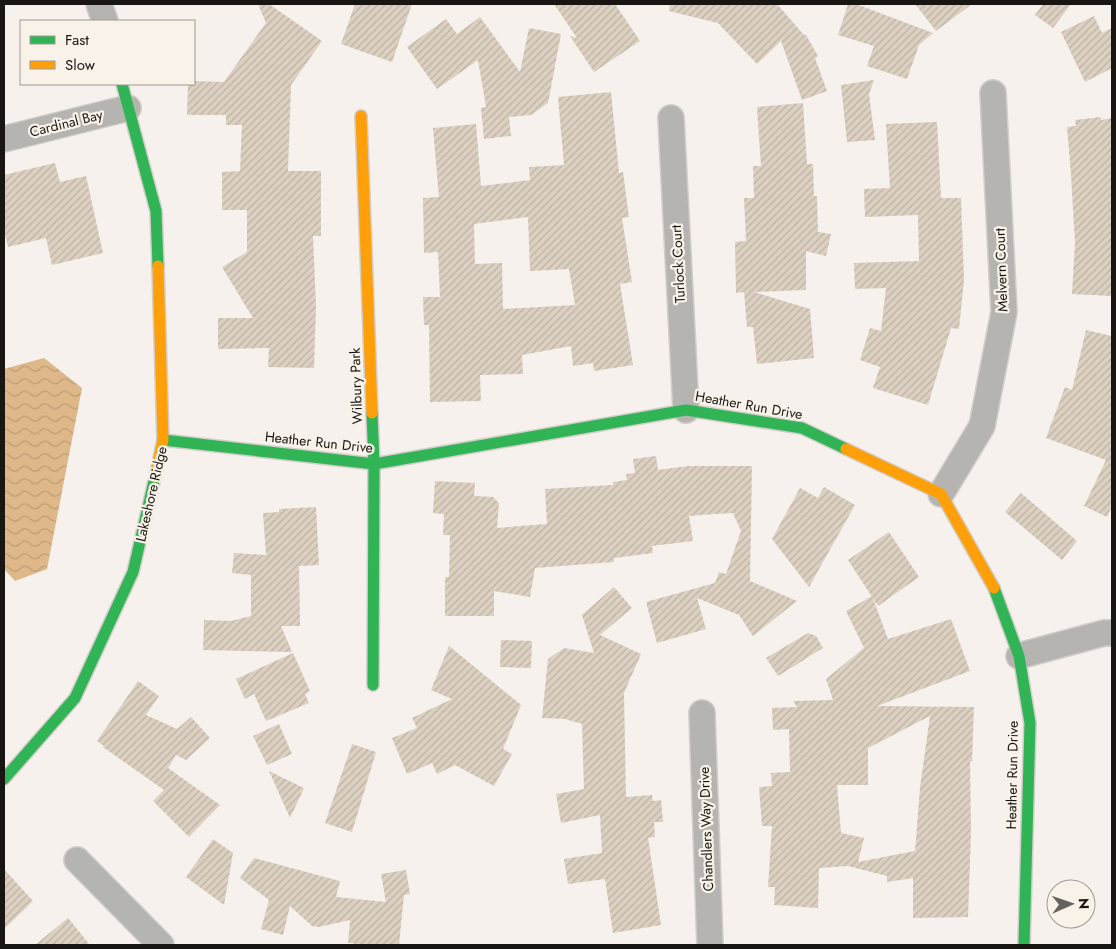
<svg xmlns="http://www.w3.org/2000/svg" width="1116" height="949" font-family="Jost,sans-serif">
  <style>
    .water { fill: url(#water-waves) }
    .building { fill: url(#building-hatch); fill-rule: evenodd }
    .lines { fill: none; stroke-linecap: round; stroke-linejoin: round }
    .street-casing { stroke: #d2ceca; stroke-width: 28 }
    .fast-casing { stroke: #d2ceca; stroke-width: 14 }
    .slow-casing { stroke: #d2ceca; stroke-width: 14 }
    .street { stroke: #b5b4b0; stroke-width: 25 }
    .fast { stroke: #30b455; stroke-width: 11 }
    .slow { stroke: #ff9f0a; stroke-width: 11 }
    .labels { text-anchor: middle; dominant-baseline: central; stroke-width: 4.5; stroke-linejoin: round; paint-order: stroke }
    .street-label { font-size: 14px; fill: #181512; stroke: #f9f2e9 }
  </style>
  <defs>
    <pattern id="water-waves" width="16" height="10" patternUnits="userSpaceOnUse" patternTransform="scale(1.25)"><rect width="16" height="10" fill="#deb889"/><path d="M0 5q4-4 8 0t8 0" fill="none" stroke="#be9d75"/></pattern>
    <pattern id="building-hatch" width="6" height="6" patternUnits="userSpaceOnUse" patternTransform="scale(1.25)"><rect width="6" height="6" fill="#dcd0c1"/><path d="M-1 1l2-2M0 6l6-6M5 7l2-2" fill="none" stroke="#bcb2a5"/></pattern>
  </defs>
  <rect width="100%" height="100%" fill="#f6f1ec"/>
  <!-- water -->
  <path class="water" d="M 44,358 L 82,388 L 47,569 L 15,581 L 4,569 L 4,369 Z"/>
  <!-- building -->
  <path class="building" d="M 258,4 L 269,4 L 322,41 L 291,85 L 288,171 L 321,171 L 321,236 L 313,236 L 316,307 L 314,368 L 268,367 L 269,348 L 218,349 L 218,318 L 253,318 L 222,267 L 247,252 L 247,210 L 222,210 L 222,172 L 240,171 L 242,125 L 226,125 L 226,115 L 187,115 L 188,84 L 194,84 L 194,81 L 224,82 L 266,23 Z
    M 355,4 L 412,4 L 392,62 L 341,44 Z
    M 554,4 L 615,4 L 640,41 L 594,72 L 570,36 L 577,38 Z
    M 670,4 L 777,4 L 804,35 L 806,35 L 818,56 L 815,58 L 827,91 L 802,100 L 781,41 L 757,64 L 718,23 L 669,11 Z
    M 848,4 L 856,4 L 933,33 L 919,45 L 907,79 L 867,66 L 874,46 L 838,35 Z
    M 915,4 L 972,4 L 936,31 Z
    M 1043,4 L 1071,4 L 1053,28 L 1035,15 Z
    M 1094,16 L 1102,33 L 1112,28 L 1112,68 L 1085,82 L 1061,32 Z
    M 480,17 L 520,72 L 529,28 L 561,34 L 548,103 L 531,115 L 509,117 L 511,136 L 484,139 L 481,108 L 486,107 L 478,60 L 437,89 L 407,47 L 446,19 L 457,34 Z
    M 874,80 L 869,94 L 875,140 L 847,142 L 841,85 Z
    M 611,92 L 619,173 L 623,172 L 629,217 L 622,218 L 632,282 L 620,284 L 633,365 L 594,371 L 593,363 L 573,366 L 571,346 L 522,355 L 523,374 L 480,375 L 481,401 L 430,402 L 429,325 L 424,325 L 423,297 L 440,297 L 438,252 L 424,253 L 423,198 L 439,197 L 433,128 L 476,124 L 481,186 L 530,180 L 529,167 L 564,165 L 558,97 ZM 528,217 L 530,271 L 569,269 L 575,305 L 503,309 L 502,263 L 475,264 L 474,224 Z
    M 803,103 L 807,164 L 813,164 L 814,196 L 817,196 L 818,232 L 831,234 L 826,256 L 806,251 L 806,290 L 754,292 L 810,309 L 814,358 L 757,364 L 753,327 L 747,327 L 744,292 L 736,293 L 735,242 L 746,241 L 744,198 L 754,198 L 753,166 L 761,166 L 757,107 Z
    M 1101,117 L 1101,120 L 1112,118 L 1112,296 L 1072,294 L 1075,243 L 1071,175 L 1067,127 L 1076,126 L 1075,120 Z
    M 937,122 L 941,198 L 961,198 L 964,280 L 959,329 L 951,328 L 928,405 L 873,388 L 880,367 L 860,360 L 870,328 L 881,331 L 886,288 L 855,289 L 854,263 L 919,261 L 918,215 L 865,217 L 864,189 L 890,188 L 886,124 Z
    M 55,163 L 60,182 L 86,176 L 103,253 L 52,265 L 46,238 L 8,247 L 4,229 L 4,175 Z
    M 1086,330 L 1112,336 L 1112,506 L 1107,517 L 1084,506 L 1106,460 L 1046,438 L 1065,387 L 1072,390 Z
    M 656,456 L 658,470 L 688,466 L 752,466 L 750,581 L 797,601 L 753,636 L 739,615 L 697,598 L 706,629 L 657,643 L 646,602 L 715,583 L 719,572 L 726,574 L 741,531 L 733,513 L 715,514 L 689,516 L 693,541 L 652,546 L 653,553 L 614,558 L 614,562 L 535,568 L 530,597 L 494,591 L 494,616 L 445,616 L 445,577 L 449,577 L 450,535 L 443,535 L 444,514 L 433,513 L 435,481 L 475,483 L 474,496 L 493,497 L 499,503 L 497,528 L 547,524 L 545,489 L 613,485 L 613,482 L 627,480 L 626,474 L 635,473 L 633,459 Z
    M 824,487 L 855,505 L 809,587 L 772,539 L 800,488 L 818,498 Z
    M 1021,493 L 1077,541 L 1062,560 L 1005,512 Z
    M 316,507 L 319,565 L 299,566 L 300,626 L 281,626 L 292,652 L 203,650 L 204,620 L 231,621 L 251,616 L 251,575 L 232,573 L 234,553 L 266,555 L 263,513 L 279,512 L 279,509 Z
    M 889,532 L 919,577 L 878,606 L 848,560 Z
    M 614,587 L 632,608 L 600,635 L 641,654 L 624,693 L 626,797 L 652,795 L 653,801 L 661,800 L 663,822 L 654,822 L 655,837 L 648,838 L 661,925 L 613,933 L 605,879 L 568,884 L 564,859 L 602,853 L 600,815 L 561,823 L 556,794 L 584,789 L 582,724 L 565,719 L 542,718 L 548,659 L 564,648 L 594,653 L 582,615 Z
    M 872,596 L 888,639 L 951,619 L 970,671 L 877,706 L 974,707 L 972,761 L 970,761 L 971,833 L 968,917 L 913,918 L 913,878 L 887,882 L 887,876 L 848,866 L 819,868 L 818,908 L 774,905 L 775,887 L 768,887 L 772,826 L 762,826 L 759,787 L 772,786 L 771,773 L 790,772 L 789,729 L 773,730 L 772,708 L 797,707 L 793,701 L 833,700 L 826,679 L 864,648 L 846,611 ZM 930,716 L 920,788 L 915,851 L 858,862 L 864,838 L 841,833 L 837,785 L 868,785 L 868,748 Z
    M 808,633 L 816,636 L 823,648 L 778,676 L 766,658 Z
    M 501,640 L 532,641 L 531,668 L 500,667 Z
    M 449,646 L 521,705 L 503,749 L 512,754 L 494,786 L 455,765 L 437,774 L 432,763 L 407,774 L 392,738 L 417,728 L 412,718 L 452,699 L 431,690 Z
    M 293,653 L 310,691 L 305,694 L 309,703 L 266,721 L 254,694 L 245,699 L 236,679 Z
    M 138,681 L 159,696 L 146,715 L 177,729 L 191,717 L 210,738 L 186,760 L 176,755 L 168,768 L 220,805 L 189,837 L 153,801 L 164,790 L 103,747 L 104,746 L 97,741 Z
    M 279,724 L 292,754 L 267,765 L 253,736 Z
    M 352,744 L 376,752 L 352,832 L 325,823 Z
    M 269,771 L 304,788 L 290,818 Z
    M 213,839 L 233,853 L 224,905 L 186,877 Z
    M 254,858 L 340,881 L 336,897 L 386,902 L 381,874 L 406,870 L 410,894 L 404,895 L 399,945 L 353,945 L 354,943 L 348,943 L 350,920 L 319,927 L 312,926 L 290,906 L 283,935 L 261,929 L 269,900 L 240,878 Z
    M 4,869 L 33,901 L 4,929 Z
    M 68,918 L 90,945 L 35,945 Z"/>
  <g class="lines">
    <defs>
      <path id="street" d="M 99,4 L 105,21
        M 671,118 L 686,410
        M 4,139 L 128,108
        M 941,494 L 982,426 L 1004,312 L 993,93
        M 1019,656 L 1104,633 L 1112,633
        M 702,713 L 710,945
        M 77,860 L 161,945"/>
      <path id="fast" d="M 122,84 L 156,211 L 158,266
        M 372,413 L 374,464 L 373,685
        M 163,440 L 374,464 L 686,410 L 802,428 L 846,449
        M 994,588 L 1019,656 L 1030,723 L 1024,945
        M 4,779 L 75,698 L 133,572 L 155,477"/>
      <path id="slow" d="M 361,116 L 372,413
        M 846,449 L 941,494 L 994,588
        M 155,477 L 163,440 L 158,266"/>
    </defs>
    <!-- street casing -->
    <use href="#street" class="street-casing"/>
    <!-- fast casing -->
    <use href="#fast" class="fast-casing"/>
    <!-- slow casing -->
    <use href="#slow" class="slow-casing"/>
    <!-- street -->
    <use href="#street" class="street"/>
    <!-- fast -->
    <use href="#fast" class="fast"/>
    <!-- slow -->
    <use href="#slow" class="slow"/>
  </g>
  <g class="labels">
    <!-- street labels -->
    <g class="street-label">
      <text transform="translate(66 123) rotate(-14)">Cardinal Bay</text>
      <text transform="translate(678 264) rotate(-93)">Turlock Court</text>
      <text transform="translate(1001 270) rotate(-92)">Melvern Court</text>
      <text transform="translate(356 386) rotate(-92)">Wilbury Park</text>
      <text transform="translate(749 405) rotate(10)">Heather Run Drive</text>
      <text transform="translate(319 442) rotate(6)">Heather Run Drive</text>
      <text transform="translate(151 494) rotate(-77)">Lakeshore Ridge</text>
      <text transform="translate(1012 775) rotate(-89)">Heather Run Drive</text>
      <text transform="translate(706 829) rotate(-92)">Chandlers Way Drive</text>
    </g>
  </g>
  <!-- border -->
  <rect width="1116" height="949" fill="none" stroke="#181512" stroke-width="10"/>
  <!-- legend -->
  <rect x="20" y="20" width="175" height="65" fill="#f9f2e9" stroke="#9f9a93"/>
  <rect x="30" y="36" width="25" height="8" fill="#30b455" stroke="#9f9a93"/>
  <text x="65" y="45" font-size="15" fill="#181512">Fast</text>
  <rect x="30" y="61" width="25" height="8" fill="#ff9f0a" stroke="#9f9a93"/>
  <text x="65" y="70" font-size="15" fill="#181512">Slow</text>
  <!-- north arrow -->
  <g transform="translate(1071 904) rotate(88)"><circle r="24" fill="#f9f2e9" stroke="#9f9a93"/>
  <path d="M0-4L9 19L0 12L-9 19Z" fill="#66625e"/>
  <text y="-8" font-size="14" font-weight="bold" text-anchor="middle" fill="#181512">N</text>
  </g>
</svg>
